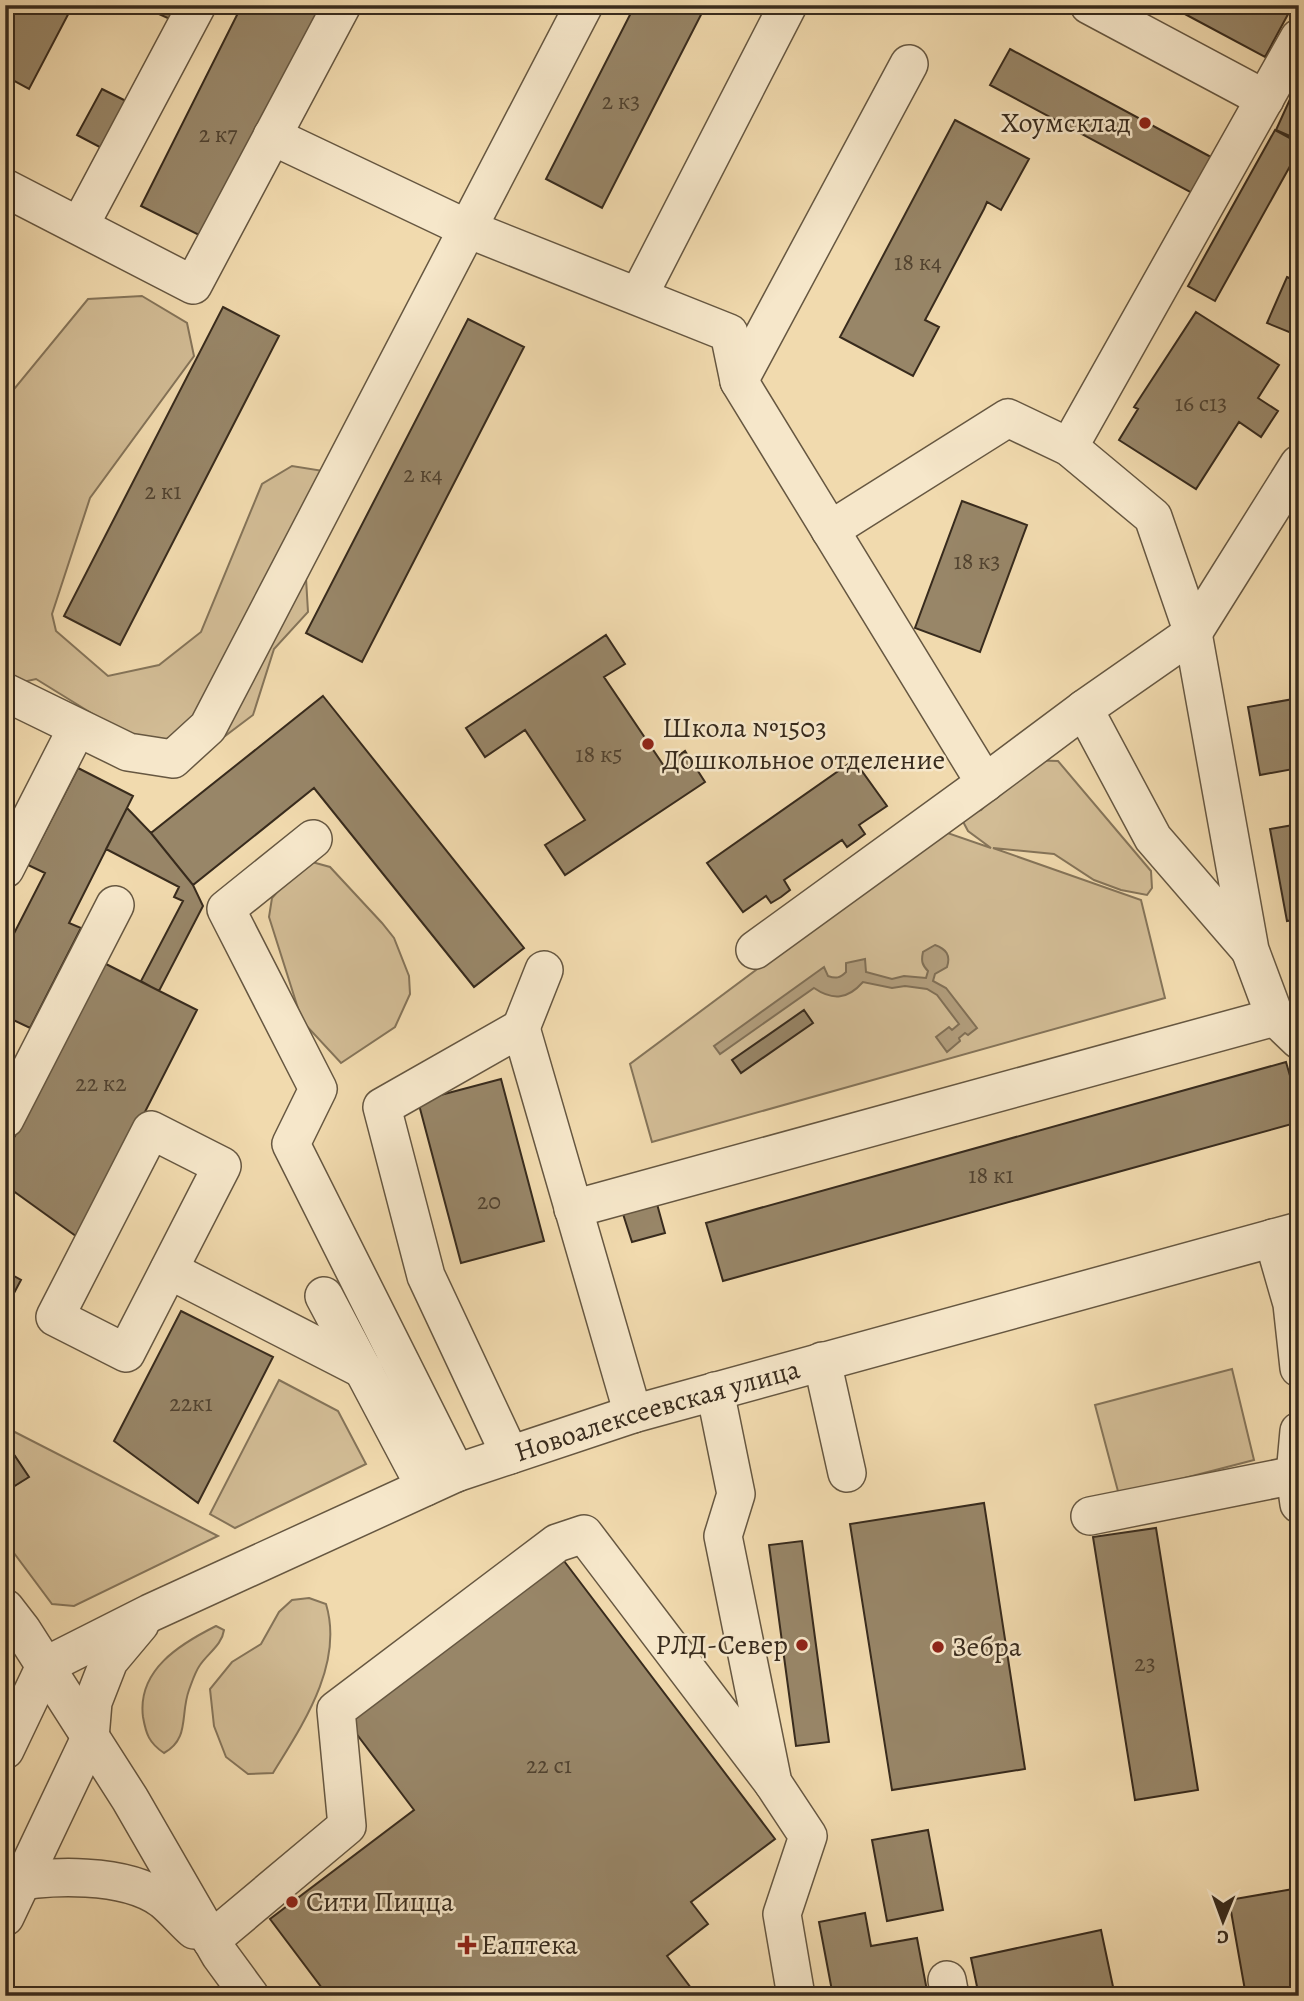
<svg xmlns="http://www.w3.org/2000/svg" width="1304" height="2001" font-family="Alegreya,serif">
  <style>
    .green { fill: #d2bc95; stroke: #857459; stroke-width: 2 }
    .water { fill: #b29e7d; stroke: #817057; stroke-width: 2 }
    .building { fill: #988668; stroke: #382b1d; stroke-width: 2 }
    .lines { fill: none; stroke-linecap: round; stroke-linejoin: round }
    .minor-casing { stroke: #665741; stroke-width: 40 }
    .minor { stroke: #f6e7ca; stroke-width: 37 }
    .poi-dot { fill: #8f2418; stroke: #f6e7ca; stroke-width: 2.5 }
    .labels { text-anchor: middle; dominant-baseline: central; stroke-width: 5; stroke-linejoin: round; paint-order: stroke }
    .number-label { font-size: 24px; fill: #504230 }
    .poi-label { font-size: 28px; fill: #382b1d; stroke: #f6e7ca; text-anchor: start }
    .street-label { font-size: 28px; fill: #382b1d; stroke: #f6e7ca }
  </style>
  <rect width="100%" height="100%" fill="#f1daae"/>
  <filter id="stains"><feTurbulence type="fractalNoise" baseFrequency=".00286" numOctaves="4"/><feColorMatrix values="0 0 0 0 .2 0 0 0 0 .09 0 0 0 0 .02 0 0 0 .5 -.17"/></filter>
  <radialGradient id="worn" r=".72"><stop offset=".6" stop-color="#630" stop-opacity="0"/><stop offset="1" stop-color="#630" stop-opacity=".3"/></radialGradient>
  <!-- green -->
  <path class="green" d="M 142,296 L 187,323 L 194,356 L 90,498 L 52,614 L 56,631 L 108,676 L 159,665 L 201,632 L 262,484 L 292,466 L 342,474 L 305,561 L 308,612 L 274,649 L 253,715 L 225,736 L 156,753 L 36,679 L 5,686 L 5,400 L 88,299 Z
    M 1023,760 L 1058,761 L 1151,871 L 1152,888 L 1147,895 L 1121,890 L 1094,880 L 1054,854 L 993,848 L 1141,900 L 1165,998 L 652,1142 L 630,1064 L 942,831 L 991,848 L 968,831 L 959,814 L 981,810 L 1013,776 Z
    M 312,862 L 330,867 L 382,923 L 394,938 L 409,976 L 410,994 L 395,1027 L 341,1063 L 302,1021 L 269,917 L 272,898 L 296,870 Z
    M 1232,1369 L 1254,1460 L 1119,1495 L 1095,1405 Z
    M 279,1380 L 338,1411 L 366,1464 L 235,1528 L 210,1514 Z
    M 5,1427 L 218,1536 L 74,1606 L 52,1604 L 5,1541 L 5,1492 L 28,1477 L 5,1441 Z
    M 309,1598 L 326,1604 C 344,1664 303,1724 273,1773 L 248,1774 L 226,1757 L 214,1726 L 210,1689 L 232,1662 L 261,1644 L 279,1612 L 292,1600 Z
    M 216,1626 L 224,1630 C 222,1645 208,1653 200,1665 C 195,1672 192,1682 189,1690 C 180,1714 190,1739 164,1753 C 149,1743 146,1734 143,1717 C 137,1670 180,1644 216,1626 Z"/>
  <!-- water -->
  <path class="water" d="M 935,945 C 946,949 951,955 947,967 L 935,974 L 933,981 L 946,988 L 977,1028 L 968,1035 L 965,1033 L 959,1038 L 960,1041 L 947,1052 L 936,1037 L 949,1027 L 952,1030 L 959,1024 L 937,995 L 927,989 L 905,986 L 892,988 L 863,982 C 848,999 833,1001 814,988 L 720,1054 L 714,1046 L 824,967 L 828,976 C 836,979 840,978 846,972 L 846,963 L 865,959 L 866,972 L 892,979 L 904,976 L 926,978 L 928,971 C 922,965 921,961 923,952 Z"/>
  <!-- building -->
  <path class="building" d="M 5,5 L 73,5 L 29,89 L 5,76 Z
    M 139,5 L 179,5 L 172,20 Z
    M 242,5 L 323,5 L 205,238 L 141,206 Z
    M 635,5 L 706,5 L 602,208 L 546,179 Z
    M 1168,5 L 1293,5 L 1265,57 Z
    M 1010,49 L 1211,157 L 1192,193 L 990,85 Z
    M 102,89 L 134,105 L 109,152 L 77,135 Z
    M 1291,97 L 1299,100 L 1299,140 L 1276,130 Z
    M 955,120 L 1029,159 L 1001,210 L 987,202 L 984,209 L 925,320 L 939,327 L 913,376 L 840,337 Z
    M 1275,130 L 1299,143 L 1299,150 L 1215,301 L 1188,286 Z
    M 1287,277 L 1299,283 L 1299,336 L 1267,323 Z
    M 223,307 L 279,336 L 120,645 L 64,616 Z
    M 1196,312 L 1279,365 L 1258,398 L 1278,411 L 1261,437 L 1239,422 L 1196,489 L 1119,440 L 1138,409 L 1134,407 Z
    M 468,319 L 524,347 L 362,662 L 306,633 Z
    M 962,501 L 1027,525 L 980,652 L 915,628 Z
    M 606,635 L 625,664 L 604,677 L 664,766 L 685,751 L 705,782 L 565,875 L 545,845 L 585,820 L 525,730 L 485,757 L 466,728 Z
    M 323,696 L 524,948 L 474,987 L 314,788 L 193,885 L 151,833 Z
    M 1299,698 L 1299,768 L 1260,775 L 1248,707 Z
    M 854,760 L 887,806 L 859,825 L 865,834 L 857,840 L 847,847 L 842,840 L 784,880 L 790,890 L 781,897 L 771,903 L 766,896 L 743,912 L 707,863 Z
    M 78,768 L 133,796 L 69,923 L 81,928 L 30,1028 L 5,1016 L 5,951 L 45,873 L 28,865 Z
    M 127,808 L 151,833 L 193,885 L 203,906 L 159,991 L 141,981 L 183,901 L 174,897 L 179,887 L 106,849 Z
    M 1299,824 L 1299,919 L 1287,921 L 1270,829 Z
    M 104,963 L 197,1010 L 80,1239 L 5,1185 L 5,1155 Z
    M 804,1010 L 813,1023 L 741,1073 L 732,1060 Z
    M 1286,1062 L 1299,1107 L 1299,1122 L 723,1281 L 706,1223 Z
    M 501,1079 L 544,1241 L 461,1263 L 418,1101 Z
    M 657,1204 L 665,1233 L 632,1242 L 623,1214 Z
    M 5,1271 L 21,1280 L 5,1310 Z
    M 181,1311 L 273,1357 L 198,1503 L 114,1441 Z
    M 5,1441 L 29,1477 L 5,1492 Z
    M 984,1503 L 1025,1769 L 892,1790 L 850,1524 Z
    M 1156,1528 L 1198,1790 L 1135,1800 L 1093,1537 Z
    M 802,1541 L 829,1742 L 796,1746 L 769,1545 Z
    M 561,1557 L 775,1839 L 691,1902 L 708,1924 L 667,1956 L 697,1996 L 328,1996 L 270,1919 L 414,1810 L 346,1720 Z
    M 928,1830 L 943,1910 L 887,1921 L 872,1840 Z
    M 1299,1888 L 1299,1996 L 1246,1996 L 1229,1900 Z
    M 865,1913 L 871,1946 L 917,1938 L 928,1996 L 833,1996 L 819,1922 Z
    M 1101,1930 L 1115,1996 L 979,1996 L 971,1958 Z"/>
  <g class="lines">
    <defs>
      <g id="minor">
        <path d="M 1089,5 L 1265,99"/>
        <path d="M 272,136 L 468,229 L 729,333 L 739,381 L 985,783 L 755,950"/>
        <path d="M 5,188 L 193,285 L 342,5"/>
        <path d="M 80,225 L 197,5"/>
        <path d="M 639,295 L 788,5"/>
        <path d="M 739,381 L 909,64"/>
        <path d="M 1069,447 L 1299,38"/>
        <path d="M 830,530 L 1008,418 L 1069,447 L 1153,517 L 1193,633 L 1250,950 L 1275,1017 L 1299,1040"/>
        <path d="M 5,692 L 128,752 L 173,759 L 208,727 L 584,5"/>
        <path d="M 985,783 L 1084,709"/>
        <path d="M 313,839 L 226,909 L 318,1089 L 291,1144 L 456,1473"/>
        <path d="M 5,869 L 77,728"/>
        <path d="M 1249,949 L 1153,838 L 1084,709 L 1193,633 L 1299,464"/>
        <path d="M 521,1028 L 544,970"/>
        <path d="M 5,1119 L 115,905"/>
        <path d="M 151,1130 L 222,1166 L 126,1353 L 55,1317 Z"/>
        <path d="M 573,1209 L 1275,1017"/>
        <path d="M 1273,1238 L 1292,1304 L 1299,1368"/>
        <path d="M 169,1270 L 364,1370"/>
        <path d="M 324,1296 L 425,1487"/>
        <path d="M 822,1361 L 847,1473"/>
        <path d="M 715,1391 L 736,1494 L 723,1536 L 773,1783 L 808,1836 L 782,1914 L 796,1996"/>
        <path d="M 1299,1431 L 1295,1475 L 1299,1504"/>
        <path d="M 510,1455 L 426,1276 L 382,1107 L 521,1028 L 633,1414"/>
        <path d="M 1090,1516 L 1295,1475"/>
        <path d="M 5,1608 L 22,1630 L 130,1799 L 220,1955 L 250,1996"/>
        <path id="s1" d="M 45,1666 L 150,1613 L 456,1473 L 633,1414 L 1299,1231"/>
        <path d="M 5,1750 L 45,1666"/>
        <path d="M 5,1884 C 49,1875 125,1872 163,1900 C 174,1909 184,1921 194,1930"/>
        <path d="M 5,1917 L 90,1738 L 93,1702 L 109,1661 L 140,1624"/>
        <path d="M 211,1940 L 347,1826 L 336,1710 L 557,1543 L 584,1534 L 773,1783"/>
        <path d="M 947,1980 L 950,1996"/>
      </g>
    </defs>
    <!-- minor casing -->
    <use href="#minor" class="minor-casing"/>
    <!-- minor -->
    <use href="#minor" class="minor"/>
  </g>
  <!-- markers -->
  <g class="poi-dot">
    <circle cx="1145" cy="123" r="7"/>
    <circle cx="648" cy="744" r="7"/>
    <circle cx="802" cy="1645" r="7"/>
    <circle cx="938" cy="1647" r="7"/>
    <circle cx="292" cy="1902" r="7"/>
    <path d="M463.5 1934.5h7v7h7v7h-7v7h-7v-7h-7v-7h7z"/>
  </g>
  <g class="labels">
    <!-- number labels -->
    <g class="number-label">
      <text x="621" y="101">2 к3</text>
      <text x="218" y="134">2 к7</text>
      <text x="918" y="262">18 к4</text>
      <text x="1201" y="403">16 с13</text>
      <text x="423" y="474">2 к4</text>
      <text x="163" y="491">2 к1</text>
      <text x="977" y="561">18 к3</text>
      <text x="599" y="754">18 к5</text>
      <text x="101" y="1083">22 к2</text>
      <text x="991" y="1175">18 к1</text>
      <text x="489" y="1201">20</text>
      <text x="191" y="1403">22к1</text>
      <text x="1145" y="1663">23</text>
      <text x="549" y="1765">22 с1</text>
    </g>
    <!-- poi labels -->
    <g class="poi-label">
      <text x="1131" y="123" text-anchor="end">Хоумсклад</text>
      <text x="662" y="728">Школа №1503<tspan x="662" dy="32">Дошкольное отделение</tspan></text>
      <text x="788" y="1645" text-anchor="end">РЛД-Север</text>
      <text x="952" y="1647">Зебра</text>
      <text x="306" y="1902">Сити Пицца</text>
      <text x="481" y="1945">Еаптека</text>
    </g>
    <!-- street labels -->
    <g class="street-label">
      <text stroke="none"><textPath href="#s1" startOffset="665">Новоалексеевская улица</textPath></text>
    </g>
  </g>
  <!-- margin -->
  <rect width="1304" height="2001" fill="none" stroke="#f1daae" stroke-width="28"/>
  <rect x="7" y="7" width="1290" height="1987" fill="none" stroke="#382b1d" stroke-width="3.5"/>
  <rect x="14" y="14" width="1276" height="1973" fill="none" stroke="#382b1d" stroke-width="2"/>
  <!-- north arrow -->
  <g transform="translate(1223 1921) rotate(181)" stroke="#f6e7ca" stroke-width="5" paint-order="stroke">
  <path d="M0-5L12 26L0 18L-12 26Z" fill="#382b1d"/>
  <text y="-10" font-size="19" font-weight="bold" text-anchor="middle" fill="#382b1d">С</text>
  </g>
  <rect width="100%" height="100%" filter="url(#stains)"/>
  <rect width="100%" height="100%" fill="url(#worn)"/>
</svg>
